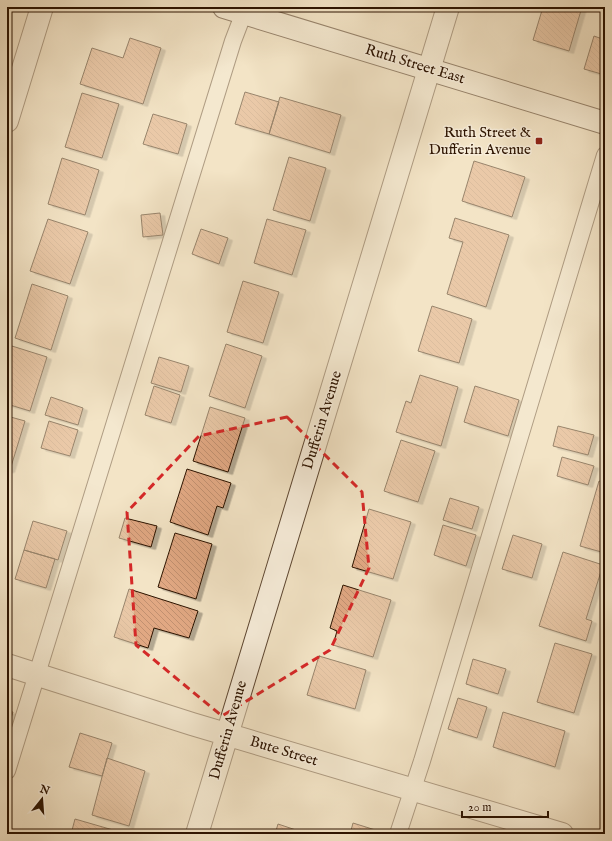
<svg xmlns="http://www.w3.org/2000/svg" width="612" height="841" font-family="'IM FELL English',serif">
  <style>
    .building { fill: url(#building-back-hatch); stroke: #2c1300; filter: url(#shadow) }
    .lines { fill: none; stroke-linecap: round; stroke-linejoin: round }
    .lane-casing { stroke: #5e4732; stroke-width: 18 }
    .street-casing { stroke: #5e4732; stroke-width: 24 }
    .secondary-casing { stroke: #2c1300; stroke-width: 24 }
    .lane { stroke: #f7edda; stroke-width: 16 }
    .street { stroke: #f7edda; stroke-width: 22 }
    .secondary { stroke: #f7edda; stroke-width: 22 }
    .marked { fill: none; stroke: #d62828; stroke-width: 3; stroke-dasharray: 8 5; stroke-linejoin: round }
    .poi-dot { fill: #8f2418; stroke: #f7edda; stroke-width: 1.5 }
    .labels { text-anchor: middle; dominant-baseline: central; stroke-width: 3; stroke-linejoin: round; paint-order: stroke }
    .street-label { font-size: 15px; fill: #2c1300; stroke: #f7edda }
    .poi-label { font-size: 15px; fill: #2c1300; stroke: #f7edda; text-anchor: end }
  </style>
  <defs>
    <pattern id="building-back-hatch" width="6" height="6" patternUnits="userSpaceOnUse"><rect width="6" height="6" fill="#e1a883"/><path d="M-1 5l2 2M0 0l6 6M5-1l2 2" fill="none" stroke="#c1906f"/></pattern>
    <filter id="shadow"><feDropShadow dx="4.5" dy="2.5" stdDeviation="0" flood-color="#0004"/></filter>
  </defs>
  <rect width="100%" height="100%" fill="#f3e4c6"/>
  <filter id="stains"><feTurbulence type="fractalNoise" baseFrequency=".005" numOctaves="4"/><feColorMatrix values="0 0 0 0 .2 0 0 0 0 .09 0 0 0 0 .02 0 0 0 .5 -.17"/></filter>
  <radialGradient id="worn" r=".72"><stop offset=".6" stop-color="#630" stop-opacity="0"/><stop offset="1" stop-color="#630" stop-opacity=".3"/></radialGradient>
  <!-- building -->
  <path class="building" d="M 543,7 L 582,7 L 569,51 L 533,40 Z
    M 594,36 L 605,40 L 605,75 L 584,69 Z
    M 130,38 L 161,48 L 143,104 L 80,84 L 92,48 L 123,58 Z
    M 245,92 L 279,102 L 269,134 L 235,124 Z
    M 82,93 L 119,104 L 102,158 L 65,147 Z
    M 280,97 L 341,115 L 330,153 L 269,134 Z
    M 153,114 L 187,124 L 178,154 L 143,144 Z
    M 289,157 L 326,168 L 310,221 L 273,210 Z
    M 62,158 L 99,170 L 85,215 L 48,204 Z
    M 474,161 L 525,177 L 512,217 L 462,201 Z
    M 160,213 L 163,235 L 143,237 L 141,215 Z
    M 455,218 L 509,235 L 486,307 L 447,294 L 463,242 L 449,238 Z
    M 48,219 L 88,232 L 70,284 L 30,271 Z
    M 267,219 L 306,230 L 292,275 L 254,263 Z
    M 201,229 L 228,238 L 219,264 L 192,254 Z
    M 243,281 L 279,292 L 263,343 L 227,332 Z
    M 32,284 L 68,296 L 51,350 L 15,338 Z
    M 432,306 L 472,319 L 459,363 L 418,351 Z
    M 226,344 L 262,356 L 245,408 L 209,396 Z
    M 12,346 L 47,357 L 30,411 L 7,404 L 7,361 Z
    M 159,357 L 189,366 L 181,392 L 151,383 Z
    M 420,375 L 458,387 L 441,446 L 396,432 L 406,401 L 411,403 Z
    M 154,386 L 180,395 L 171,423 L 145,415 Z
    M 475,386 L 519,400 L 508,436 L 464,422 Z
    M 51,397 L 83,408 L 78,425 L 45,415 Z
    M 210,407 L 245,418 L 228,472 L 193,461 Z
    M 7,416 L 25,421 L 10,470 L 7,470 Z
    M 49,421 L 78,430 L 70,456 L 41,448 Z
    M 558,426 L 594,435 L 588,455 L 553,446 Z
    M 401,440 L 435,451 L 418,502 L 384,491 Z
    M 562,457 L 594,466 L 588,485 L 557,476 Z
    M 187,469 L 231,483 L 223,508 L 217,506 L 208,535 L 170,522 Z
    M 599,481 L 605,483 L 605,553 L 580,546 Z
    M 450,498 L 479,507 L 472,529 L 443,520 Z
    M 369,509 L 411,522 L 393,579 L 352,567 Z
    M 125,518 L 157,526 L 151,547 L 119,538 Z
    M 33,521 L 67,531 L 58,560 L 24,550 Z
    M 443,525 L 476,535 L 466,566 L 434,555 Z
    M 175,533 L 212,544 L 196,599 L 158,587 Z
    M 513,535 L 542,544 L 532,578 L 502,569 Z
    M 24,550 L 55,559 L 46,588 L 15,579 Z
    M 563,552 L 603,565 L 586,619 L 592,621 L 586,641 L 539,626 Z
    M 343,585 L 391,600 L 373,657 L 333,645 L 337,631 L 330,628 Z
    M 129,589 L 198,611 L 189,638 L 154,628 L 148,648 L 114,637 Z
    M 555,643 L 592,654 L 574,713 L 537,702 Z
    M 319,656 L 366,670 L 355,709 L 307,695 Z
    M 473,659 L 506,669 L 498,694 L 466,684 Z
    M 458,698 L 487,707 L 477,738 L 448,729 Z
    M 7,711 L 13,712 L 7,731 Z
    M 503,712 L 565,731 L 555,767 L 493,747 Z
    M 80,733 L 112,743 L 102,776 L 69,767 Z
    M 107,758 L 145,771 L 129,826 L 92,815 Z
    M 75,819 L 120,832 L 120,834 L 71,834 Z
    M 353,823 L 385,833 L 384,834 L 350,834 Z
    M 278,824 L 308,834 L 275,834 Z"/>
  <g class="lines">
    <defs>
      <path id="lane" d="M 7,771 L 233,41 L 246,7
        M 398,834 L 422,761 L 605,155"/>
      <path id="street" d="M 7,121 L 42,7
        M 7,665 L 192,724 L 562,834
        M 197,834 L 448,7"/>
      <path id="secondary" d="M 224,7 L 605,123"/>
    </defs>
    <!-- lane casing -->
    <use href="#lane" class="lane-casing"/>
    <!-- street casing -->
    <use href="#street" class="street-casing"/>
    <!-- secondary casing -->
    <use href="#secondary" class="secondary-casing"/>
    <!-- lane -->
    <use href="#lane" class="lane"/>
    <!-- street -->
    <use href="#street" class="street"/>
    <!-- secondary -->
    <use href="#secondary" class="secondary"/>
  </g>
  <!-- marked area -->
  <path d="M0 0H612V841H0ZM 287,417 L 362,492 L 369,568 L 330,650 L 222,716 L 136,645 L 127,512 L 199,436 Z" fill="#f3e4c6" fill-opacity=".55" fill-rule="evenodd"/>
  <path class="marked" d="M 287,417 L 362,492 L 369,568 L 330,650 L 222,716 L 136,645 L 127,512 L 199,436 Z"/>
  <!-- markers -->
  <rect class="poi-dot" x="535" y="137" width="8" height="8" rx="2"/>
  <g class="labels">
    <!-- street labels -->
    <g class="street-label">
      <text transform="translate(415 64) rotate(17)">Ruth Street East</text>
      <text transform="translate(322 420) rotate(-73)">Dufferin Avenue</text>
      <text transform="translate(228 730) rotate(-74)">Dufferin Avenue</text>
      <text transform="translate(284 751) rotate(17)">Bute Street</text>
    </g>
    <!-- poi labels -->
    <g class="poi-label">
      <text x="531" y="132">Ruth Street &amp;<tspan x="531" dy="17">Dufferin Avenue</tspan></text>
    </g>
  </g>
  <!-- margin -->
  <rect width="612" height="841" fill="none" stroke="#f3e4c6" stroke-width="24"/>
  <rect x="8" y="8" width="596" height="825" fill="none" stroke="#2c1300" stroke-width="2"/>
  <rect x="12" y="12" width="588" height="817" fill="none" stroke="#2c1300"/>
  <!-- north arrow -->
  <g transform="translate(42 799) rotate(17)" stroke="#f7edda" stroke-width="3" paint-order="stroke">
  <path d="M0-3L7 15L0 10L-7 15Z" fill="#2c1300"/>
  <text y="-6" font-size="11" font-weight="bold" text-anchor="middle" fill="#2c1300">N</text>
  </g>
  <!-- scale -->
  <path d="M462 811v6h86v-6" fill="none" stroke="#2c1300" stroke-width="2"/>
  <text x="468" y="811" font-size="12" fill="#2c1300" stroke="#f7edda" stroke-width="3" paint-order="stroke">20 m</text>
  <rect width="100%" height="100%" filter="url(#stains)"/>
  <rect width="100%" height="100%" fill="url(#worn)"/>
</svg>
